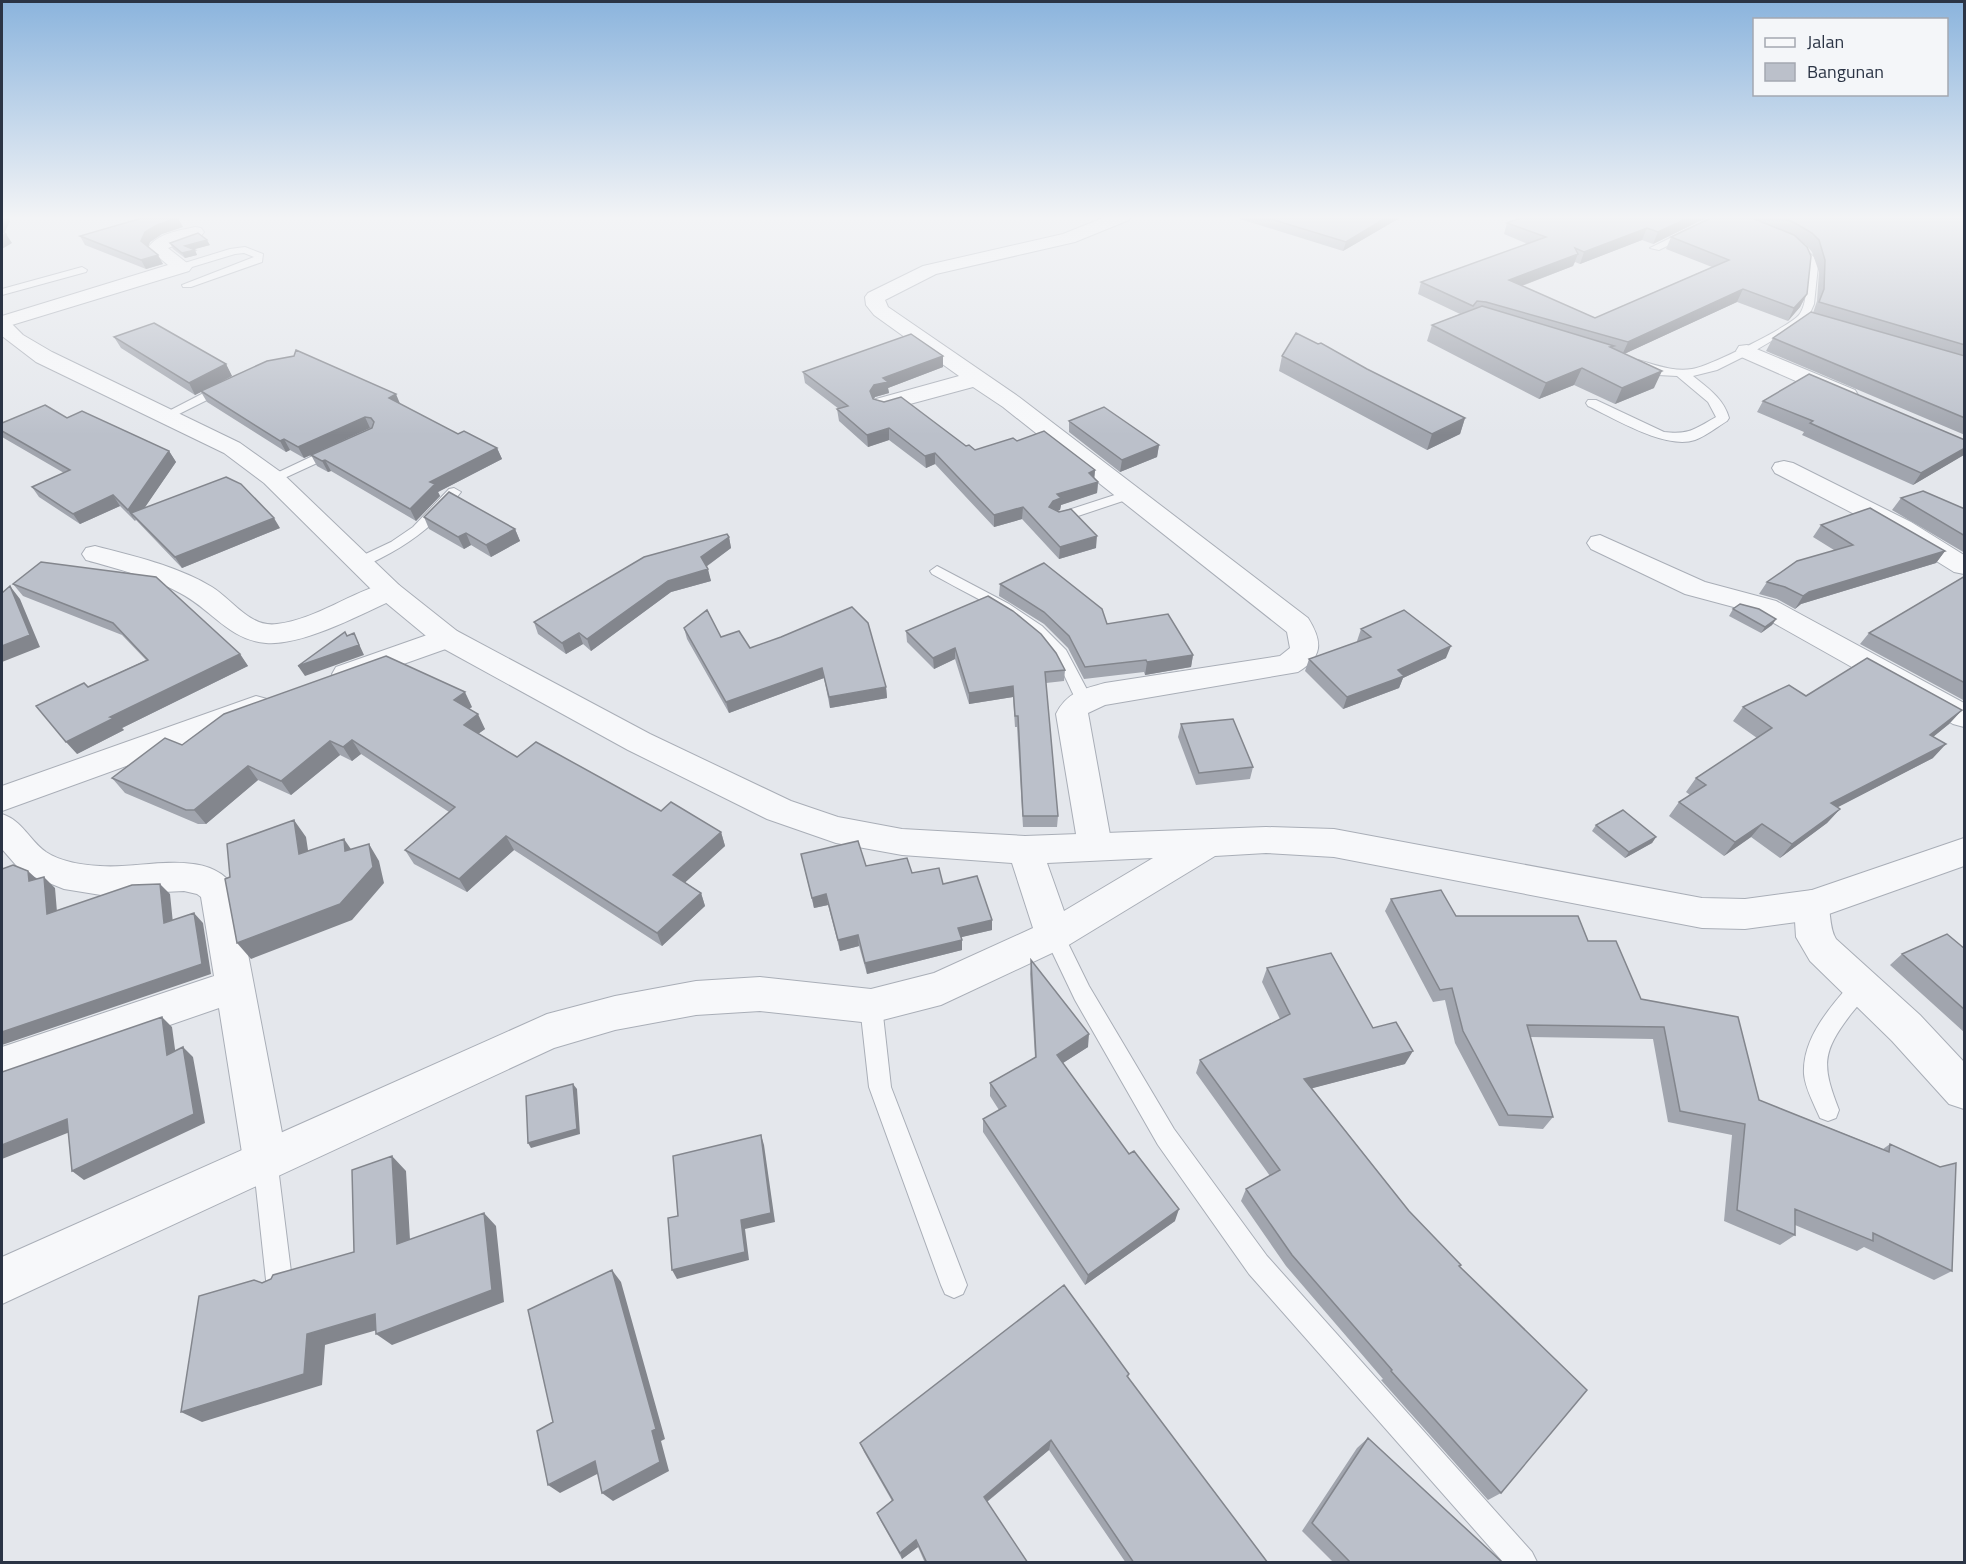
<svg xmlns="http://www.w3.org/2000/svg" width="1966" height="1564" font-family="'Titillium Web',sans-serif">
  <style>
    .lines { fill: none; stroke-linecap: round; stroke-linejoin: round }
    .service-casing { stroke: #a9aeb7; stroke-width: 2 }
    .minor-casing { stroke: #a9aeb7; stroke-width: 2 }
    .tertiary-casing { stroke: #a9aeb7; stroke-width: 2 }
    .service { fill: #f7f8fa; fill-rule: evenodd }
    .minor { fill: #f7f8fa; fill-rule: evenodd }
    .tertiary { fill: #f7f8fa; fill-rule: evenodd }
    .wall { fill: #a1a5ae; fill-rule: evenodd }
    .shaded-wall { fill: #83868d }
    .building { fill: #bbc0ca; stroke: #83868d; stroke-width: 1.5 }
  </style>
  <rect width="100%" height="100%" fill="#e4e7ec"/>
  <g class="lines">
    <defs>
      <path id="service" d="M 1715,216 L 1727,216 L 1659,250 L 1650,248 Z
        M 1789,243 L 1797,243 L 1814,257 L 1818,266 L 1814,304 L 1807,320 L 1751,353 L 1717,370 L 1693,376 C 1708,388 1724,399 1729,418 L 1727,421 C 1717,427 1706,436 1695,440 C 1665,450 1614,418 1588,406 L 1586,403 L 1588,400 L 1596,400 L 1664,432 C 1689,435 1695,429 1716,417 L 1708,402 L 1677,376 L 1658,375 L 1632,364 L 1638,360 C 1656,365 1673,372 1692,369 C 1708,367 1789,327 1799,315 C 1808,304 1806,280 1808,266 L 1805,260 L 1789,247 Z
        M 245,247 L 263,254 L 262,262 L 191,287 L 183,287 L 182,285 L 254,257 L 244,253 L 235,254 L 182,270 L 178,269 L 178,265 L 230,249 Z
        M 82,267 L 87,270 L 86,272 L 2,295 L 2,289 Z
        M 225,382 L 231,386 L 229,389 L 171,418 L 163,418 L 161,415 Z
        M 336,445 L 343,449 L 341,452 L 278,481 L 268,481 L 266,478 Z
        M 454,488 L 461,492 C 440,520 413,542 381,558 C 373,562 364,568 355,565 L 353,562 L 355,559 L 391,542 L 413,527 L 449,489 Z
        M 1130,490 L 1137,494 L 1135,497 L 1063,521 L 1058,522 L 1051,518 L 1053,515 Z
        M 937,566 L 1009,604 L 1042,626 L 1066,650 L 1092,699 L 1090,703 L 1078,703 C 1069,688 1064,671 1054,658 C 1025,618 974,598 932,574 L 930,571 Z
        M 1054,927 L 1061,929 L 1089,986 L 1174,1129 L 1267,1256 L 1532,1552 L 1537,1562 L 1503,1562 L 1249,1274 L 1158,1145 L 1075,1000 L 1044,935 L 1047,929 Z
        M 1860,978 L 1867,981 L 1871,987 C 1866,997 1858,1005 1851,1014 C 1821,1053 1822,1066 1839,1110 L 1836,1118 L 1828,1121 L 1820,1118 C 1814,1104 1805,1088 1804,1074 C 1802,1038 1831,1006 1853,981 Z
        M 871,997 L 879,999 L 882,1006 L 891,1087 L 967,1285 L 963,1294 L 954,1298 L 945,1294 L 941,1285 L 869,1087 L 860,1006 L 863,999 Z
        M 265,1148 L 273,1151 L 277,1159 L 292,1280 L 288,1289 L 279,1293 L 270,1289 L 266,1280 L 253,1159 L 257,1151 Z"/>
      <path id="minor" d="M 1108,216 L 1132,216 L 1129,220 L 1075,242 L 936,274 L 885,300 L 888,307 L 1019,397 L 1308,618 C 1323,642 1323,657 1298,672 L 1105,705 L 1088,713 L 1112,846 L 1107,856 L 1095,860 L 1083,856 L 1078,846 L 1056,714 C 1067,692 1083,689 1105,683 L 1280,656 L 1290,648 L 1287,632 L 1003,407 L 973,387 L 884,411 L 876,409 L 873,404 L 876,399 L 959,376 L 874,315 L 866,305 L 865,297 L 868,293 L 923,266 L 1063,234 Z
        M 195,227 L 201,228 L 204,232 L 201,236 L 168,248 L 192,267 L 189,271 L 2,328 L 2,316 L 168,265 L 148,248 C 158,233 178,231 195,227 Z
        M 1747,345 L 1855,390 L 1858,395 L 1855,400 L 1847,402 L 1839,400 L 1739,356 L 1736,351 L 1739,346 Z
        M 1784,461 L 1793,463 L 1911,522 L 1964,555 L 1964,574 L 1954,572 L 1893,534 L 1775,473 L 1772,468 L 1775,463 Z
        M 1600,535 L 1705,582 L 1776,601 L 1964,703 L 1964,727 L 1953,724 L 1756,613 L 1685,594 L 1591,549 L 1587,543 L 1591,537 Z
        M 95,546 C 134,556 177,566 212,587 C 233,600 250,628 277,624 C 317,619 351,592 389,582 L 399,585 L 403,591 L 399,597 C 363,613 304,646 266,643 C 230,641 210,608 180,593 C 151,577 118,569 86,560 L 82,554 L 86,548 Z
        M 447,628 L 457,631 L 462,638 L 457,645 L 347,684 L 336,681 L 332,674 L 336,667 Z
        M 256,696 L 267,699 L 271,707 L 267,715 L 2,811 L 2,786 Z
        M 2,814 C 23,821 29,840 46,852 C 61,862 83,865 100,866 C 141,870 212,845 236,891 L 287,1159 L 280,1174 L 265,1180 L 250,1174 L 243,1159 L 219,1008 L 2,1083 L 2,1047 L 214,976 L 201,897 L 197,894 L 184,891 L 101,895 L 64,889 L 22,872 L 2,849 Z
        M 1812,890 L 1825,894 C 1832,908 1828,926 1836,939 L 1920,1015 L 1964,1062 L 1964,1109 L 1949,1104 L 1892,1041 L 1810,961 L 1796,937 L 1794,905 L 1799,894 Z"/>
      <path id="tertiary" d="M 2,319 L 9,321 L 23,335 L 52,352 L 240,443 L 282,473 L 399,585 L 457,631 L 650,734 L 791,801 L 838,817 L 902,829 L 1025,836 L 1266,827 L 1334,829 L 1702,898 L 1745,899 L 1812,890 L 1964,838 L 1964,866 L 1812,920 L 1745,929 L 1702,928 L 1334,857 L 1266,853 L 1215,856 L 1067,946 L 941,1005 L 871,1023 L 760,1011 L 696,1015 L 615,1030 L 554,1048 L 2,1304 L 2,1257 L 547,1014 L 615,996 L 696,981 L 760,977 L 871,989 L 934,973 L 1033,928 L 1012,863 L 902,855 L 836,843 L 767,819 L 628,750 L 437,645 L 379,597 L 264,483 L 224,453 L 36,362 L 2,336 ZM 1153,858 L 1064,911 L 1047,863 Z"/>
    </defs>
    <!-- service casing -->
    <use href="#service" class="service-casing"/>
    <!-- minor casing -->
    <use href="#minor" class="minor-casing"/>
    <!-- tertiary casing -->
    <use href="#tertiary" class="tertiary-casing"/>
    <!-- service -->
    <use href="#service" class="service"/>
    <!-- minor -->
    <use href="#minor" class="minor"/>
    <!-- tertiary -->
    <use href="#tertiary" class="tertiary"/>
  </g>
  <!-- wall -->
  <path class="wall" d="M 1241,216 L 1403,216 L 1343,251 L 1240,219 Z
    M 1526,216 L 1710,216 L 1653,244 L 1642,240 L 1580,264 L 1575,262 L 1573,266 L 1522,286 L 1595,318 L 1712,267 L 1666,249 L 1671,237 L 1715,216 L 1965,216 L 1965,435 L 1766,351 L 1773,338 L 1813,313 L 1817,301 L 1819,272 L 1812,252 L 1806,245 L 1803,243 L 1807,294 L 1800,307 L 1788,321 L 1737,302 L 1624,354 L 1654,388 L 1615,404 L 1574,385 L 1539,399 L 1427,341 L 1432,325 L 1460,314 L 1418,294 L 1421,282 L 1528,244 L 1504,234 L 1507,223 Z
    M 183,227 L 162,234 L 150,242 L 148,246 L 163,264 L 146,269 L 85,245 L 80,236 Z
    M 170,243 L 210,245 L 194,249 L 197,255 L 185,258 L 173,249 Z
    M 114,337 L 226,364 L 232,376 L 211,387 L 400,404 L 458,434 L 497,448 L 502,459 L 438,492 L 440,496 L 416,521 L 331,471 L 328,472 L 317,466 L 311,455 L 304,458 L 290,450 L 286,452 L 207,402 L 201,392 L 195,395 L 121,348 ZM 370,428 L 371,428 L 332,445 Z
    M 943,356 L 943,367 L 888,388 L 889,393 L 875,397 L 874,399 L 966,446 L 975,450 L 1017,441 L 1095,470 L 1094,478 L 1098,482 L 1097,493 L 1061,505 L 1060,510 L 1057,511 L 1096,548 L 1059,559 L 1022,519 L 994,527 L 935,464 L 926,468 L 889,440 L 868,447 L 839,421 L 837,409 L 839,409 L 805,383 L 803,372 Z
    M 1282,356 L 1367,369 L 1465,418 L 1460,434 L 1427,450 L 1279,371 Z
    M 1763,401 L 1965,440 L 1965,454 L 1913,485 L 1802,435 L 1804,432 L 1757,412 Z
    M 67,418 L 169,451 L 176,462 L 144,508 L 280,528 L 182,568 L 136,520 L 135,521 L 120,506 L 80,524 L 39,497 L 32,487 L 64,473 L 2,437 L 2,423 Z
    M 1069,421 L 1159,445 L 1157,457 L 1120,472 L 1069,432 Z
    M 1901,498 L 1965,509 L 1965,553 L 1892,510 Z
    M 424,517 L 515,529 L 520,541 L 491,557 L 471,545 L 464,549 L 429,529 Z
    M 1821,525 L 1945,551 L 1936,563 L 1801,604 L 1795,609 L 1777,599 L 1759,594 L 1767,582 L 1834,550 L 1813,537 Z
    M 729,537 L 731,548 L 706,567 L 711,581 L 671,592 L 591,651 L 583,644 L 566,654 L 538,634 L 534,622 Z
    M 1965,576 L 1965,701 L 1860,644 L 1869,633 Z
    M 13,584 L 240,654 L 248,666 L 122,728 L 124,730 L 77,754 L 88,687 L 146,660 L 122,635 L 23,596 Z
    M 1000,584 L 1107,624 L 1193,655 L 1191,667 L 1145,675 L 1144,672 L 1084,679 L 1068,648 L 1044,624 L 999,596 Z
    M 1733,609 L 1776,619 L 1772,625 L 1761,633 L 1729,616 Z
    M 684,628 L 721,637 L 750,648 L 886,687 L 887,698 L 830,708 L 824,678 L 729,713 L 687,639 Z
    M 1361,629 L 1446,658 L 1403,678 L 1399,688 L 1343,709 L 1305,671 L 1309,659 L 1357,642 L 1357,641 Z
    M 906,631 L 1065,670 L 1064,681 L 1046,683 L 1058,816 L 1057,827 L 1023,827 L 1017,727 L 1015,727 L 1013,697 L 969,704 L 955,659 L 934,669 L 907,642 Z
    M 1806,696 L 1962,710 L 1949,724 L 1933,737 L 1933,758 L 1837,807 L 1840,809 L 1827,823 L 1780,858 L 1751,837 L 1724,856 L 1669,816 L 1679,802 L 1690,795 L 1686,792 L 1696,778 L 1757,738 L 1733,721 L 1743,707 Z
    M 472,707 L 469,709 L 485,729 L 478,734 L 517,757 L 661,811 L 721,832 L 725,846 L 685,882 L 701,893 L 705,906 L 662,946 L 514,850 L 467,892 L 414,864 L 405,850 L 449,812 L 361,754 L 352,761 L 340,755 L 291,795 L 258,780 L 206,824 L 198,824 L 125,793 L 112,778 L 182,745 Z
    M 1181,724 L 1253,767 L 1250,779 L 1196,785 L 1178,737 Z
    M 1596,825 L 1656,837 L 1652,843 L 1625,858 L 1592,831 Z
    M 801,854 L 866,866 L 912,873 L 943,884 L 992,930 L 961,937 L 962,950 L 867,974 L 859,946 L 840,951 L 828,905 L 814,908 Z
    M 1391,899 L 1456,916 L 1588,941 L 1641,999 L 1759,1100 L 1883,1149 L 1890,1144 L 1952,1271 L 1934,1280 L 1864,1247 L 1857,1251 L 1795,1225 L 1795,1235 L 1780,1245 L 1724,1221 L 1732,1135 L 1668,1122 L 1653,1039 L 1530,1037 L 1553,1117 L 1543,1129 L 1499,1126 L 1455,1043 L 1445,1000 L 1433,1002 L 1385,911 Z
    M 1965,949 L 1965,1033 L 1890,965 L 1902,954 Z
    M 1031,960 L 1088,1047 L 1063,1063 L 1175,1221 L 1085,1285 L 983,1132 L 983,1119 L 999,1110 L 990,1096 L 990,1083 L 1035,1058 L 1030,974 Z
    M 1267,968 L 1373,1028 L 1405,1064 L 1312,1088 L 1409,1211 L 1459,1266 L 1501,1493 L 1488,1500 L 1381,1380 L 1383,1379 L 1286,1266 L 1241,1201 L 1246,1189 L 1270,1176 L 1196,1073 L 1200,1060 L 1280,1019 L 1262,982 Z
    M 1129,1374 L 1128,1378 L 1268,1563 L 1126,1563 L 1049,1450 L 987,1502 L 1028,1563 L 925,1563 L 918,1547 L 902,1559 L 880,1520 L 877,1513 L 892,1501 L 864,1452 L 860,1443 Z
    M 1368,1438 L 1503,1563 L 1334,1563 L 1302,1531 L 1357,1448 Z"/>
  <!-- shaded-wall -->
  <path class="shaded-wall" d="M 2,216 L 7,216 L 10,221 L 3,236 L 6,234 L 12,243 L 2,249 Z
    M 1389,216 L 1403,216 L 1343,251 L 1346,242 Z
    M 1692,216 L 1710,216 L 1653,244 L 1658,232 Z
    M 178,218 L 183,227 L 162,234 L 150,242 L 147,250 L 141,241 L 145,232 L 157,225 Z
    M 1647,228 L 1642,240 L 1580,264 L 1584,252 Z
    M 207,240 L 210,245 L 188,251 L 185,246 Z
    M 195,250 L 197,255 L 185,258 L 182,253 Z
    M 1578,254 L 1573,266 L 1505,292 L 1509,280 Z
    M 158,255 L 163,264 L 146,269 L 141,260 Z
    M 1743,289 L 1737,302 L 1622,355 L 1628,342 Z
    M 1807,294 L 1800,307 L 1788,321 L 1794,308 Z
    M 943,356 L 943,367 L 888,388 L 889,393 L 875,397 L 871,403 L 870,391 L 874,385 L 883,378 Z
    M 226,364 L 232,376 L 195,395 L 189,383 Z
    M 1582,368 L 1574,385 L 1539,399 L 1546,383 Z
    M 1662,371 L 1654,388 L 1615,404 L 1622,388 Z
    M 396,394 L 401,406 L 389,398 Z
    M 365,417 L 370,428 L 304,458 L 298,447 Z
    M 1465,418 L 1460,434 L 1427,450 L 1432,434 Z
    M 889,428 L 889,440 L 868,447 L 867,435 Z
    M 284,439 L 290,450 L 286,452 L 280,441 Z
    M 1159,445 L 1157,457 L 1120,472 L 1122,460 Z
    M 497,448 L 502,459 L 438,492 L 440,496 L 416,521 L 410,509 L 430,482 Z
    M 1965,448 L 1964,455 L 1913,485 L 1921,473 Z
    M 169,451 L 176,462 L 137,519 L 131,513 L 135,521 L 128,510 Z
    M 935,453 L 935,464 L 926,468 L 925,456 Z
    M 325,460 L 331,471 L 328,472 L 322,461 Z
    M 1095,470 L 1094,482 L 1089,473 Z
    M 1098,482 L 1097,493 L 1061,505 L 1060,510 L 1052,513 L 1049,507 L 1057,494 Z
    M 113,495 L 120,506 L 80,524 L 73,514 Z
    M 1023,507 L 1022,519 L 994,527 L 994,515 Z
    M 274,518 L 280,528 L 182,568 L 175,557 Z
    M 515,529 L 520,541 L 491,557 L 486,545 Z
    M 466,533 L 471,545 L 464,549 L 458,537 Z
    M 1097,536 L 1096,548 L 1059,559 L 1060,547 Z
    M 729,537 L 731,548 L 704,568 L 701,557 Z
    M 1945,551 L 1936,563 L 1801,604 L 1795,609 L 1803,596 L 1809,592 Z
    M 708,569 L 711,581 L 671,592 L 591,651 L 587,639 L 668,581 Z
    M 10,586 L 20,599 L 40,647 L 2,662 L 2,646 Z
    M 1776,619 L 1772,625 L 1761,633 L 1765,627 Z
    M 354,633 L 364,655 L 305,676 L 298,666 Z
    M 579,633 L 583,644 L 566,654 L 562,643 Z
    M 1451,646 L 1446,658 L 1403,678 L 1399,688 L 1343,709 L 1347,697 L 1398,670 Z
    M 955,648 L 955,659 L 934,669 L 933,658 Z
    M 240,654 L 248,666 L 122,728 L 124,730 L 77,754 L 66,742 L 110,717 Z
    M 1193,655 L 1191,667 L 1145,675 L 1147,662 Z
    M 822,668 L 824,678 L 729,713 L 726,702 Z
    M 1013,686 L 1013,697 L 969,704 L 969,693 Z
    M 886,687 L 887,698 L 830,708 L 829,697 Z
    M 465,692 L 472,707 L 461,714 L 454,700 Z
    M 1962,710 L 1949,724 L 1918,749 L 1930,735 Z
    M 478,714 L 485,729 L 471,739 L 464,725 Z
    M 352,740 L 361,754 L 352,761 L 343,747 Z
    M 330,741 L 340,755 L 291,795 L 281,781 Z
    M 1946,744 L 1933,758 L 1819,817 L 1831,803 Z
    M 248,766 L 258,780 L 206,824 L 194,810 Z
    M 1840,809 L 1827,823 L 1780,858 L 1792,844 Z
    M 294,820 L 306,837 L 311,870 L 299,854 Z
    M 1762,824 L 1751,837 L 1724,856 L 1735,842 Z
    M 721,832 L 725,846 L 678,889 L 673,875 Z
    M 506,836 L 514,850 L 467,892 L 459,879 Z
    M 1656,837 L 1652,843 L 1625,858 L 1629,852 Z
    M 344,839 L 355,855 L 345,851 Z
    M 369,844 L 379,861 L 384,883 L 352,920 L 251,959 L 237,943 Z
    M 28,871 L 39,881 L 29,881 Z
    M 44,877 L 55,888 L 58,924 L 47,914 Z
    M 160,884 L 170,894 L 174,933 L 164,923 Z
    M 701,893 L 705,906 L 662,946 L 657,933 Z
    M 826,894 L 828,905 L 814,908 L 812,898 Z
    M 194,913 L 203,923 L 211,974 L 2,1045 L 2,1032 Z
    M 992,920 L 992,930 L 958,938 L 958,928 Z
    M 858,935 L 859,946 L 840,951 L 838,940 Z
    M 962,940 L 962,950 L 867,974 L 865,963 Z
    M 162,1017 L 172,1027 L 177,1064 L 167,1055 Z
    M 1089,1034 L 1088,1047 L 1055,1068 L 1057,1055 Z
    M 183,1047 L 193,1057 L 205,1123 L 84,1180 L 72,1171 Z
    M 1413,1051 L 1405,1064 L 1298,1092 L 1304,1079 Z
    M 573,1084 L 577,1089 L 580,1134 L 531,1148 L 528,1143 Z
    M 67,1119 L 80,1128 L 2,1159 L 2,1145 Z
    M 761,1135 L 764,1145 L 775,1222 L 745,1229 L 749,1260 L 677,1279 L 672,1270 Z
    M 392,1156 L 406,1171 L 411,1257 L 397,1244 Z
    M 1179,1209 L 1175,1221 L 1085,1285 L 1088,1275 Z
    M 484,1213 L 496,1226 L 504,1302 L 392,1345 L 376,1334 Z
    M 612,1270 L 621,1282 L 665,1439 L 661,1441 L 669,1471 L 613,1501 L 602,1493 L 652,1431 Z
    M 375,1314 L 391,1326 L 325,1345 L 322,1385 L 202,1422 L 181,1412 L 307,1334 Z
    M 1051,1440 L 1049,1450 L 984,1504 L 984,1497 Z
    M 595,1461 L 605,1470 L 560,1493 L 548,1485 Z
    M 916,1540 L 918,1547 L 902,1559 L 900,1553 Z"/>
  <!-- building -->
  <path class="building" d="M 149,216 L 174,216 L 178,218 L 157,225 L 145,232 L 141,241 L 158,255 L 141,260 L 80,236 Z
    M 1261,216 L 1389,216 L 1346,242 Z
    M 1526,216 L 1692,216 L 1658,232 L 1647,228 L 1584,252 L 1575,248 L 1578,254 L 1509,280 L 1595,318 L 1729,260 L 1671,237 L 1715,216 L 1747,216 L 1794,235 L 1807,247 L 1811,256 L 1807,294 L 1794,308 L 1743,289 L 1628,342 L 1486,302 L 1477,301 L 1473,306 L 1421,282 L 1546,237 L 1507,223 Z
    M 1778,216 L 1965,216 L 1965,345 L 1819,302 L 1824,289 L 1825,260 L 1819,240 L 1812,233 L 1795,223 Z
    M 2,231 L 6,234 L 2,236 Z
    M 198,233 L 207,240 L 185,246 L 195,250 L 182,253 L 170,243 Z
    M 1482,306 L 1614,346 L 1610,347 L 1662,371 L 1622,388 L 1582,368 L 1546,383 L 1432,325 Z
    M 1811,312 L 1965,356 L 1965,418 L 1773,338 Z
    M 154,323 L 226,364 L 189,383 L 114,337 Z
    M 1296,333 L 1318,344 L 1321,343 L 1367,369 L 1465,418 L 1432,434 L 1282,356 Z
    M 911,334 L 943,356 L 883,378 L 888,382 L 874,385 L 870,391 L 873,399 L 884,402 L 901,397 L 966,446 L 969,445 L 975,450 L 1013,438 L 1017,441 L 1044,431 L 1095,470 L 1089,473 L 1098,482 L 1057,494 L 1061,498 L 1053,501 L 1049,507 L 1059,512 L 1071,509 L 1097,536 L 1060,547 L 1023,507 L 994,515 L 935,453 L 925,456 L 889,428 L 867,435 L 837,409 L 848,406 L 803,372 Z
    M 296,350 L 396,394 L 389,398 L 458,434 L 464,431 L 497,448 L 430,482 L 435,484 L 410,509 L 325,460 L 322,461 L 311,455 L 372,428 L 374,422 L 371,418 L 365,417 L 298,447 L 284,439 L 280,441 L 201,391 L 267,361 L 294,356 Z
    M 1809,374 L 1965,440 L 1965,448 L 1921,473 L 1810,423 L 1813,421 L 1763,401 Z
    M 45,405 L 67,418 L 82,411 L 169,451 L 128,510 L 113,495 L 73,514 L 32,487 L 70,470 L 2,431 L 2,423 Z
    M 1104,407 L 1159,445 L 1122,460 L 1069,421 Z
    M 226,477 L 241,484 L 274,518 L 175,557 L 131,513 Z
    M 1923,491 L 1965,509 L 1965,536 L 1901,498 Z
    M 449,492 L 515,529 L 486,545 L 466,533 L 458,537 L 424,517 Z
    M 1870,508 L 1945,551 L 1809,592 L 1803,596 L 1785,587 L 1767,582 L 1797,561 L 1853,545 L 1821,525 Z
    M 727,534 L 729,537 L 701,557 L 708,569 L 668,581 L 587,639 L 579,633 L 562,643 L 534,622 L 644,557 Z
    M 41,562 L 156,577 L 240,654 L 110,717 L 114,718 L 66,742 L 36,706 L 84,683 L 88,687 L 148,660 L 113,623 L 13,584 Z
    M 1044,563 L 1102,609 L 1107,624 L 1168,614 L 1193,655 L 1147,662 L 1146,660 L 1085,667 L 1069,636 L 1044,612 L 1000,584 Z
    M 1965,576 L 1965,683 L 1869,633 Z
    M 10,586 L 30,635 L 2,646 L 2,593 Z
    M 988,596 L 1013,611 L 1041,634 L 1056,653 L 1065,670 L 1045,672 L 1058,816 L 1023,816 L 1018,716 L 1015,716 L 1013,686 L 969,693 L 955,648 L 933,658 L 906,631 Z
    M 1740,604 L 1759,609 L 1776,619 L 1765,627 L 1733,609 Z
    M 852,607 L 868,623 L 886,687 L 829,697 L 822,668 L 726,702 L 684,628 L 707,610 L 721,637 L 739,631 L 750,648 L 781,637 Z
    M 1404,610 L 1451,646 L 1398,670 L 1404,676 L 1347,697 L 1309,659 L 1371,637 L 1361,629 Z
    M 345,632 L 347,636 L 354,633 L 359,645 L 298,666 Z
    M 386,656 L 465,692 L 454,700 L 478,714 L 464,725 L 517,757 L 536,742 L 661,811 L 671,802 L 721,832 L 673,875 L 701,893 L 657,933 L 506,836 L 459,879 L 405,850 L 455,807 L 352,740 L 343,747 L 330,741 L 281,781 L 248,766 L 194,810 L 186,810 L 112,778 L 165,738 L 182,745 L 224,714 Z
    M 1867,658 L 1962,710 L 1930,735 L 1946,744 L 1831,803 L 1840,809 L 1792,844 L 1762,824 L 1735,842 L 1679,802 L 1706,785 L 1696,778 L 1772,728 L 1743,707 L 1789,685 L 1806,696 Z
    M 1233,719 L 1253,767 L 1199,773 L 1181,724 Z
    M 1623,810 L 1656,837 L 1629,852 L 1596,825 Z
    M 294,820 L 299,854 L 344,839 L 345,851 L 369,844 L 373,867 L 340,904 L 237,943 L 225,879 L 230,877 L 227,844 Z
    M 858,841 L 866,866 L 907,858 L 912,873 L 939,868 L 943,884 L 977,876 L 992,920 L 958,928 L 962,940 L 865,963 L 858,935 L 838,940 L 826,894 L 812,898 L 801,854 Z
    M 13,865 L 28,871 L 29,881 L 44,877 L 47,914 L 132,885 L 160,884 L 164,923 L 194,913 L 202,964 L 2,1032 L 2,869 Z
    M 1441,890 L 1456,916 L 1578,916 L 1588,941 L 1616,941 L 1641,999 L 1738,1017 L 1759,1100 L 1889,1152 L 1890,1144 L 1940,1167 L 1956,1163 L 1952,1271 L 1873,1233 L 1873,1241 L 1795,1209 L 1795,1235 L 1737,1210 L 1745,1124 L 1680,1111 L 1664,1027 L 1527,1025 L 1553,1117 L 1508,1115 L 1463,1031 L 1452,988 L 1440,990 L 1391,899 Z
    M 1947,934 L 1965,949 L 1965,1010 L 1902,954 Z
    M 1331,953 L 1373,1028 L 1396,1022 L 1413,1051 L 1304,1079 L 1409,1211 L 1461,1265 L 1459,1266 L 1587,1390 L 1501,1493 L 1391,1371 L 1392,1370 L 1292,1255 L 1246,1189 L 1280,1170 L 1200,1060 L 1290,1014 L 1267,968 Z
    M 1031,960 L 1089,1034 L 1057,1055 L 1129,1154 L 1134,1151 L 1179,1209 L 1088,1275 L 983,1119 L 1006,1106 L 990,1083 L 1036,1057 Z
    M 162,1017 L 167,1055 L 183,1047 L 194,1114 L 72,1171 L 67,1119 L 2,1145 L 2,1072 Z
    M 573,1084 L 577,1129 L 528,1143 L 526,1096 Z
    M 761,1135 L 771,1213 L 741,1220 L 745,1252 L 672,1270 L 668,1218 L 678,1216 L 673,1156 Z
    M 392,1156 L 397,1244 L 484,1213 L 492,1290 L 376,1334 L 375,1314 L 307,1334 L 304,1374 L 181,1412 L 199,1296 L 254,1280 L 262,1283 L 271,1279 L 273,1275 L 354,1252 L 352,1170 Z
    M 612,1270 L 656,1429 L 652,1431 L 660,1462 L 602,1493 L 595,1461 L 548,1485 L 537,1431 L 553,1422 L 528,1310 Z
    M 1064,1285 L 1129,1374 L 1127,1376 L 1268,1563 L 1134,1563 L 1051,1440 L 984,1497 L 1028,1563 L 927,1563 L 916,1540 L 900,1553 L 877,1513 L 893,1500 L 860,1443 Z
    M 1368,1438 L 1503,1563 L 1351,1563 L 1312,1523 Z"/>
  <!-- sky -->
  <linearGradient id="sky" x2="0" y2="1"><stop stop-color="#8bb4dd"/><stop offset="0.5" stop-color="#f3f4f6"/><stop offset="1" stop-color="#f3f4f6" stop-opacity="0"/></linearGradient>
  <rect width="1966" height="435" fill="url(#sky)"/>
  <!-- border -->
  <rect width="1966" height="1564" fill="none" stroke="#2b3445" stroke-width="6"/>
  <!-- legend -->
  <rect x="1753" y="18" width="195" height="78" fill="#f4f6f9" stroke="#a4a8b1" stroke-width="1.5"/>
  <rect x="1765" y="38" width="30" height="9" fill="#f7f8fa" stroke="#a4a8b1" stroke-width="1.5"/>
  <text x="1807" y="48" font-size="18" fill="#2b3445">Jalan</text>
  <rect x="1765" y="63" width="30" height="18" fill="#bbc0ca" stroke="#a4a8b1" stroke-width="1.5"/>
  <text x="1807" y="78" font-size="18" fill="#2b3445">Bangunan</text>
</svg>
